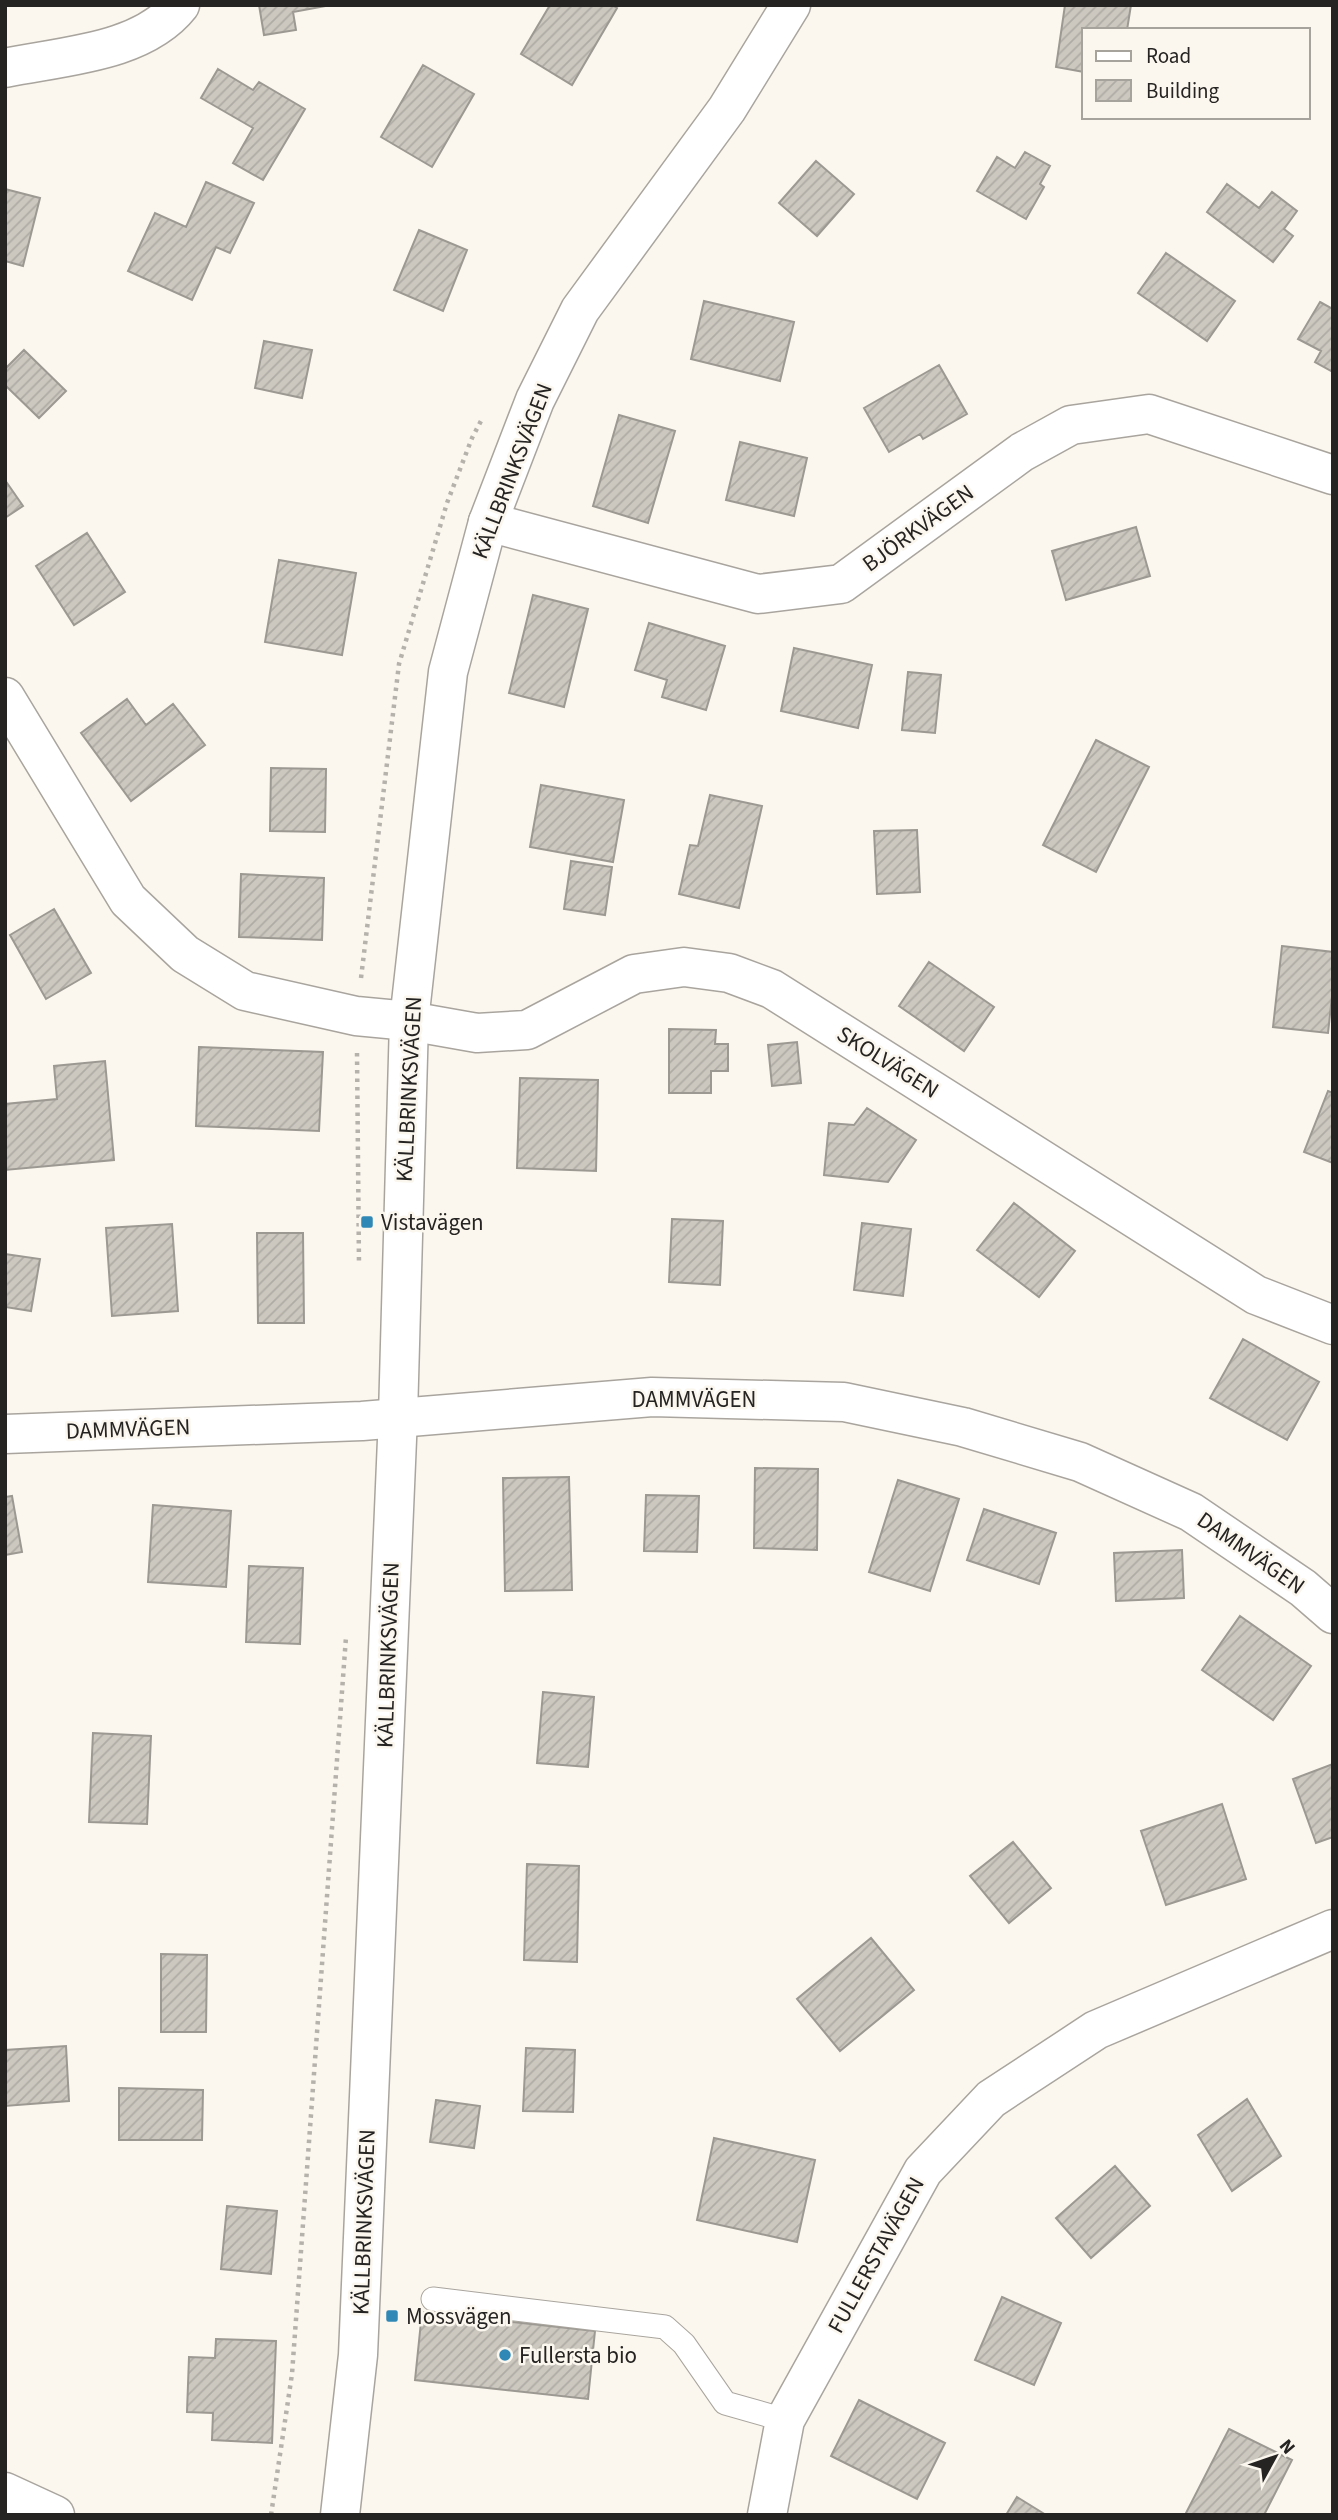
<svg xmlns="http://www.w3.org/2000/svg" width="1338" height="2520" font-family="'Source Sans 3',sans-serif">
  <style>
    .building { fill: url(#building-hatch); stroke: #9c9992; stroke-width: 2 }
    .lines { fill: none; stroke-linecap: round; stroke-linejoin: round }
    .lane-casing { stroke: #a9a59e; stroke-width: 25 }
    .street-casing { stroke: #a9a59e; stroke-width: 41 }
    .secondary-casing { stroke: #a9a59e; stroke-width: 41 }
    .path { stroke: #b5b1ab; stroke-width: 4.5; stroke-dasharray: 3.5 5; stroke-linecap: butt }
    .lane { stroke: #fff; stroke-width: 23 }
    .street { stroke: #fff; stroke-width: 38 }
    .secondary { stroke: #fff; stroke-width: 38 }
    .poi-dot { fill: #3088b6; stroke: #fbf7ef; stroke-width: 2.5 }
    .labels { text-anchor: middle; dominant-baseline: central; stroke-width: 5; stroke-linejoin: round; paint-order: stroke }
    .street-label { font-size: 23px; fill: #262422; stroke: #fbf7ef }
    .poi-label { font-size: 23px; fill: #262422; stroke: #fbf7ef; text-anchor: start }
  </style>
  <defs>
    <pattern id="building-hatch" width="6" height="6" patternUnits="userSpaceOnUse" patternTransform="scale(1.75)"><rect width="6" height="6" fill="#ccc8c0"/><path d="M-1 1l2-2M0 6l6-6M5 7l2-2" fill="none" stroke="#afaca5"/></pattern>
  </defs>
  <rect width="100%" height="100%" fill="#fbf7ef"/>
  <!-- building -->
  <path class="building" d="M 259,5 L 331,5 L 293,12 L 296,30 L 264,35 Z
    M 550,5 L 612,5 L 617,8 L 572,85 L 521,54 Z
    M 1065,5 L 1131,5 L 1127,30 L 1084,30 L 1084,72 L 1056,67 Z
    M 423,65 L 474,94 L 432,167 L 381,137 Z
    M 218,69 L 253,90 L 259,82 L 305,109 L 263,180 L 233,163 L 253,128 L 201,98 Z
    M 1025,152 L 1050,166 L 1040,184 L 1044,187 L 1026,219 L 977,191 L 997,157 L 1015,168 Z
    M 816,161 L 854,194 L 817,236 L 779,203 Z
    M 206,182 L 254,203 L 230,253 L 216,247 L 192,300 L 128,271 L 155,213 L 186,227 Z
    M 1227,184 L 1259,208 L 1272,192 L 1297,211 L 1284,229 L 1293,236 L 1273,262 L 1207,212 Z
    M 5,189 L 40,198 L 23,266 L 5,261 Z
    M 419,230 L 467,250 L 443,311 L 394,290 Z
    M 1166,253 L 1235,301 L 1207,341 L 1138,293 Z
    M 704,301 L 794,322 L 780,381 L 691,359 Z
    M 1320,302 L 1333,309 L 1333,372 L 1315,362 L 1321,351 L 1298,339 Z
    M 264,341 L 312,350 L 302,398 L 255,388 Z
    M 24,350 L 66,391 L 39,418 L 5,385 L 5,369 Z
    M 939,365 L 967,414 L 923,439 L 920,434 L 889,452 L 864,408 Z
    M 619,415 L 675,431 L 648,523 L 593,506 Z
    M 740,442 L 807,458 L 794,516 L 726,500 Z
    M 5,480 L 23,506 L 5,518 Z
    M 1136,527 L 1150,576 L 1066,600 L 1052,551 Z
    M 87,533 L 125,592 L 74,625 L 36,566 Z
    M 279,560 L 356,573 L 342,655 L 265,642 Z
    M 533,595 L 588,609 L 564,707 L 509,693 Z
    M 649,623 L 725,646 L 706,710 L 662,697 L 667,680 L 635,670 Z
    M 794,648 L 872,665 L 858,728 L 781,711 Z
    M 908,672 L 941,675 L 935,733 L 902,730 Z
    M 127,699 L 146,725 L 173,704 L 205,745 L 131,801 L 81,733 Z
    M 1096,740 L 1149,767 L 1096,872 L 1043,845 Z
    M 271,768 L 326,769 L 325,832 L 270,831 Z
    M 541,785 L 624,800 L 613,862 L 530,847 Z
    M 710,795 L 762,806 L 739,908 L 679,894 L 690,845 L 698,846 Z
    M 917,830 L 920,892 L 877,894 L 874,831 Z
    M 571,861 L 612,867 L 605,915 L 564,909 Z
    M 241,874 L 324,878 L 322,940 L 239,937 Z
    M 54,909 L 91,973 L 46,999 L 10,935 Z
    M 1282,946 L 1333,952 L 1333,987 L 1328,1033 L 1273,1027 Z
    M 929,962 L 994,1007 L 964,1051 L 899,1006 Z
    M 669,1029 L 716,1030 L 715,1044 L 728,1044 L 728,1071 L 711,1071 L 711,1093 L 669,1093 Z
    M 797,1042 L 801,1083 L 772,1086 L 768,1045 Z
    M 199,1047 L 323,1052 L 319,1131 L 196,1126 Z
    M 105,1061 L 114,1160 L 5,1170 L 5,1104 L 57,1099 L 54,1066 Z
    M 520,1078 L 598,1080 L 596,1171 L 517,1168 Z
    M 1328,1091 L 1333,1093 L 1333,1163 L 1304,1152 Z
    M 867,1108 L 916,1140 L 888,1182 L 824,1175 L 829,1123 L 854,1125 Z
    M 1014,1203 L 1075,1251 L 1039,1297 L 977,1250 Z
    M 672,1219 L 723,1221 L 720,1285 L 669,1282 Z
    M 862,1223 L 911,1229 L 903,1296 L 854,1290 Z
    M 172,1224 L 178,1311 L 112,1316 L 106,1228 Z
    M 257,1233 L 303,1233 L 304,1323 L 258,1323 Z
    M 5,1254 L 40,1259 L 31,1311 L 5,1307 Z
    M 1243,1339 L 1319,1382 L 1287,1440 L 1210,1398 Z
    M 755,1468 L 818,1469 L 817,1550 L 754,1548 Z
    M 569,1477 L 572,1590 L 505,1591 L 503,1478 Z
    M 898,1480 L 959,1499 L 930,1591 L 869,1572 Z
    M 646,1495 L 699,1496 L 697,1552 L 644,1551 Z
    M 12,1496 L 22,1552 L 5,1555 L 5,1497 Z
    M 153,1505 L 231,1511 L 226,1587 L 148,1582 Z
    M 984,1509 L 1056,1533 L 1039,1584 L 967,1560 Z
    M 1182,1550 L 1184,1598 L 1116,1601 L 1114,1553 Z
    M 249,1566 L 303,1568 L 300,1644 L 246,1642 Z
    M 1240,1616 L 1311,1666 L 1273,1720 L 1202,1670 Z
    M 543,1692 L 594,1697 L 588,1767 L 537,1763 Z
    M 93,1733 L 151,1736 L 147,1824 L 89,1822 Z
    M 1333,1764 L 1333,1837 L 1316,1843 L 1293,1779 Z
    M 1222,1804 L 1246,1879 L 1166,1905 L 1141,1831 Z
    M 1013,1842 L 1051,1888 L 1009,1923 L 970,1876 Z
    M 527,1864 L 579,1866 L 577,1962 L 524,1960 Z
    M 871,1938 L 914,1990 L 840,2051 L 797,1999 Z
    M 161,1954 L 207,1955 L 206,2032 L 161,2032 Z
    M 66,2046 L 69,2101 L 5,2106 L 5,2050 Z
    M 526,2048 L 575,2050 L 573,2112 L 523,2111 Z
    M 119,2088 L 203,2090 L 202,2140 L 119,2140 Z
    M 1247,2099 L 1281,2156 L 1232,2191 L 1198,2135 Z
    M 436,2100 L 480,2106 L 474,2148 L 430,2142 Z
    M 714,2138 L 815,2160 L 797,2242 L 697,2220 Z
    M 1115,2166 L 1150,2206 L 1091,2258 L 1056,2218 Z
    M 227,2206 L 277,2211 L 271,2274 L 221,2269 Z
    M 1002,2297 L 1061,2323 L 1034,2385 L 975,2360 Z
    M 422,2312 L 595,2331 L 588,2399 L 415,2380 Z
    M 216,2339 L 276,2341 L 272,2443 L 212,2440 L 213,2413 L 187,2412 L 189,2357 L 215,2358 Z
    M 859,2400 L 945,2443 L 917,2499 L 831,2456 Z
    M 1229,2429 L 1292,2460 L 1264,2515 L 1185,2515 Z
    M 1017,2497 L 1046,2515 L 1006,2515 Z"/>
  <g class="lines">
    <defs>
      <path id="lane" d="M 433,2299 L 665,2327 L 684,2344 L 725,2403 L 785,2420"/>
      <path id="street" d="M 5,68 C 62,56 142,53 180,5
        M 488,522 L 758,594 L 841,584 L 1022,452 L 1071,425 L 1149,414 L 1333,475
        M 5,697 L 128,900 L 185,954 L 245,991 L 356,1016 L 409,1021 L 477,1033 L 527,1030 L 634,974 L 684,967 L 729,973 L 772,989 L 1256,1295 L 1333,1325
        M 5,1434 L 362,1421 L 652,1397 L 844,1402 L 963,1427 L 1080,1462 L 1191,1512 L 1303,1588 L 1333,1614
        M 5,2492 L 55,2515
        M 767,2515 L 785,2420 L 923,2171 L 991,2099 L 1096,2030 L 1333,1929"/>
      <path id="secondary" d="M 340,2515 L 358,2355 L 398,1416 L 409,1021 L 448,672 L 488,522 L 535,400 L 580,310 L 727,109 L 791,5"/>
    </defs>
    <!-- lane casing -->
    <use href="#lane" class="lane-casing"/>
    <!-- street casing -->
    <use href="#street" class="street-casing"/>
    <!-- secondary casing -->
    <use href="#secondary" class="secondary-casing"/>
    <!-- path -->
    <path class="path" d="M 361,978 L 399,664 L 447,503 L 472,438 L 482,419
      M 357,1053 L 359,1265
      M 271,2515 L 292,2374 L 346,1637"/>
    <!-- lane -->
    <use href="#lane" class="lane"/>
    <!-- street -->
    <use href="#street" class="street"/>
    <!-- secondary -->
    <use href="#secondary" class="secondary"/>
  </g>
  <!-- markers -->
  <g class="poi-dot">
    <rect x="360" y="1215" width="14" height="14" rx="3.5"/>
    <rect x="385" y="2309" width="14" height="14" rx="3.5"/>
    <circle cx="505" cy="2355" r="7"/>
  </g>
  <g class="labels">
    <!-- street labels -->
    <g class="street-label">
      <text transform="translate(512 471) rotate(-69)">KÄLLBRINKSVÄGEN</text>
      <text transform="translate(918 528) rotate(-36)">BJÖRKVÄGEN</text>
      <text transform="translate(888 1062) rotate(32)">SKOLVÄGEN</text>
      <text transform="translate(409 1089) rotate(-87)">KÄLLBRINKSVÄGEN</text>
      <text x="694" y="1399">DAMMVÄGEN</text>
      <text transform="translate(128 1429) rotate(-2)">DAMMVÄGEN</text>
      <text transform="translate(1251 1553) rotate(35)">DAMMVÄGEN</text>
      <text transform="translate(388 1655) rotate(-88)">KÄLLBRINKSVÄGEN</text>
      <text transform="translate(364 2222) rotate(-88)">KÄLLBRINKSVÄGEN</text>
      <text transform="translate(876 2255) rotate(-61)">FULLERSTAVÄGEN</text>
    </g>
    <!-- poi labels -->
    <g class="poi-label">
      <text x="381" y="1222">Vistavägen</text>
      <text x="406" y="2316">Mossvägen</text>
      <text x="519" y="2355">Fullersta bio</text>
    </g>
  </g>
  <!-- border -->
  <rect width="1338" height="2520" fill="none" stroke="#262422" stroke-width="14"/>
  <!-- legend -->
  <rect x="1082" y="28" width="228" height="91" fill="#fbf7ef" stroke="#a6a39d" stroke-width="2"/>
  <rect x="1096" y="51" width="35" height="10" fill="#ffffff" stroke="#a6a39d" stroke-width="2"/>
  <text x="1146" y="63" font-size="21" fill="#262422">Road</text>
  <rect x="1096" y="80" width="35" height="21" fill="url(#building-hatch)" stroke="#a6a39d" stroke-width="2"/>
  <text x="1146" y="98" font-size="21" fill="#262422">Building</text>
  <!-- north arrow -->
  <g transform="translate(1275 2457) rotate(50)" stroke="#fbf7ef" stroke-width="5" paint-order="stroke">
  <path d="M0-5L12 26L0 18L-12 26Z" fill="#262422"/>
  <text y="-10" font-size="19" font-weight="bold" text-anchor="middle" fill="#262422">N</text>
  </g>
</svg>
